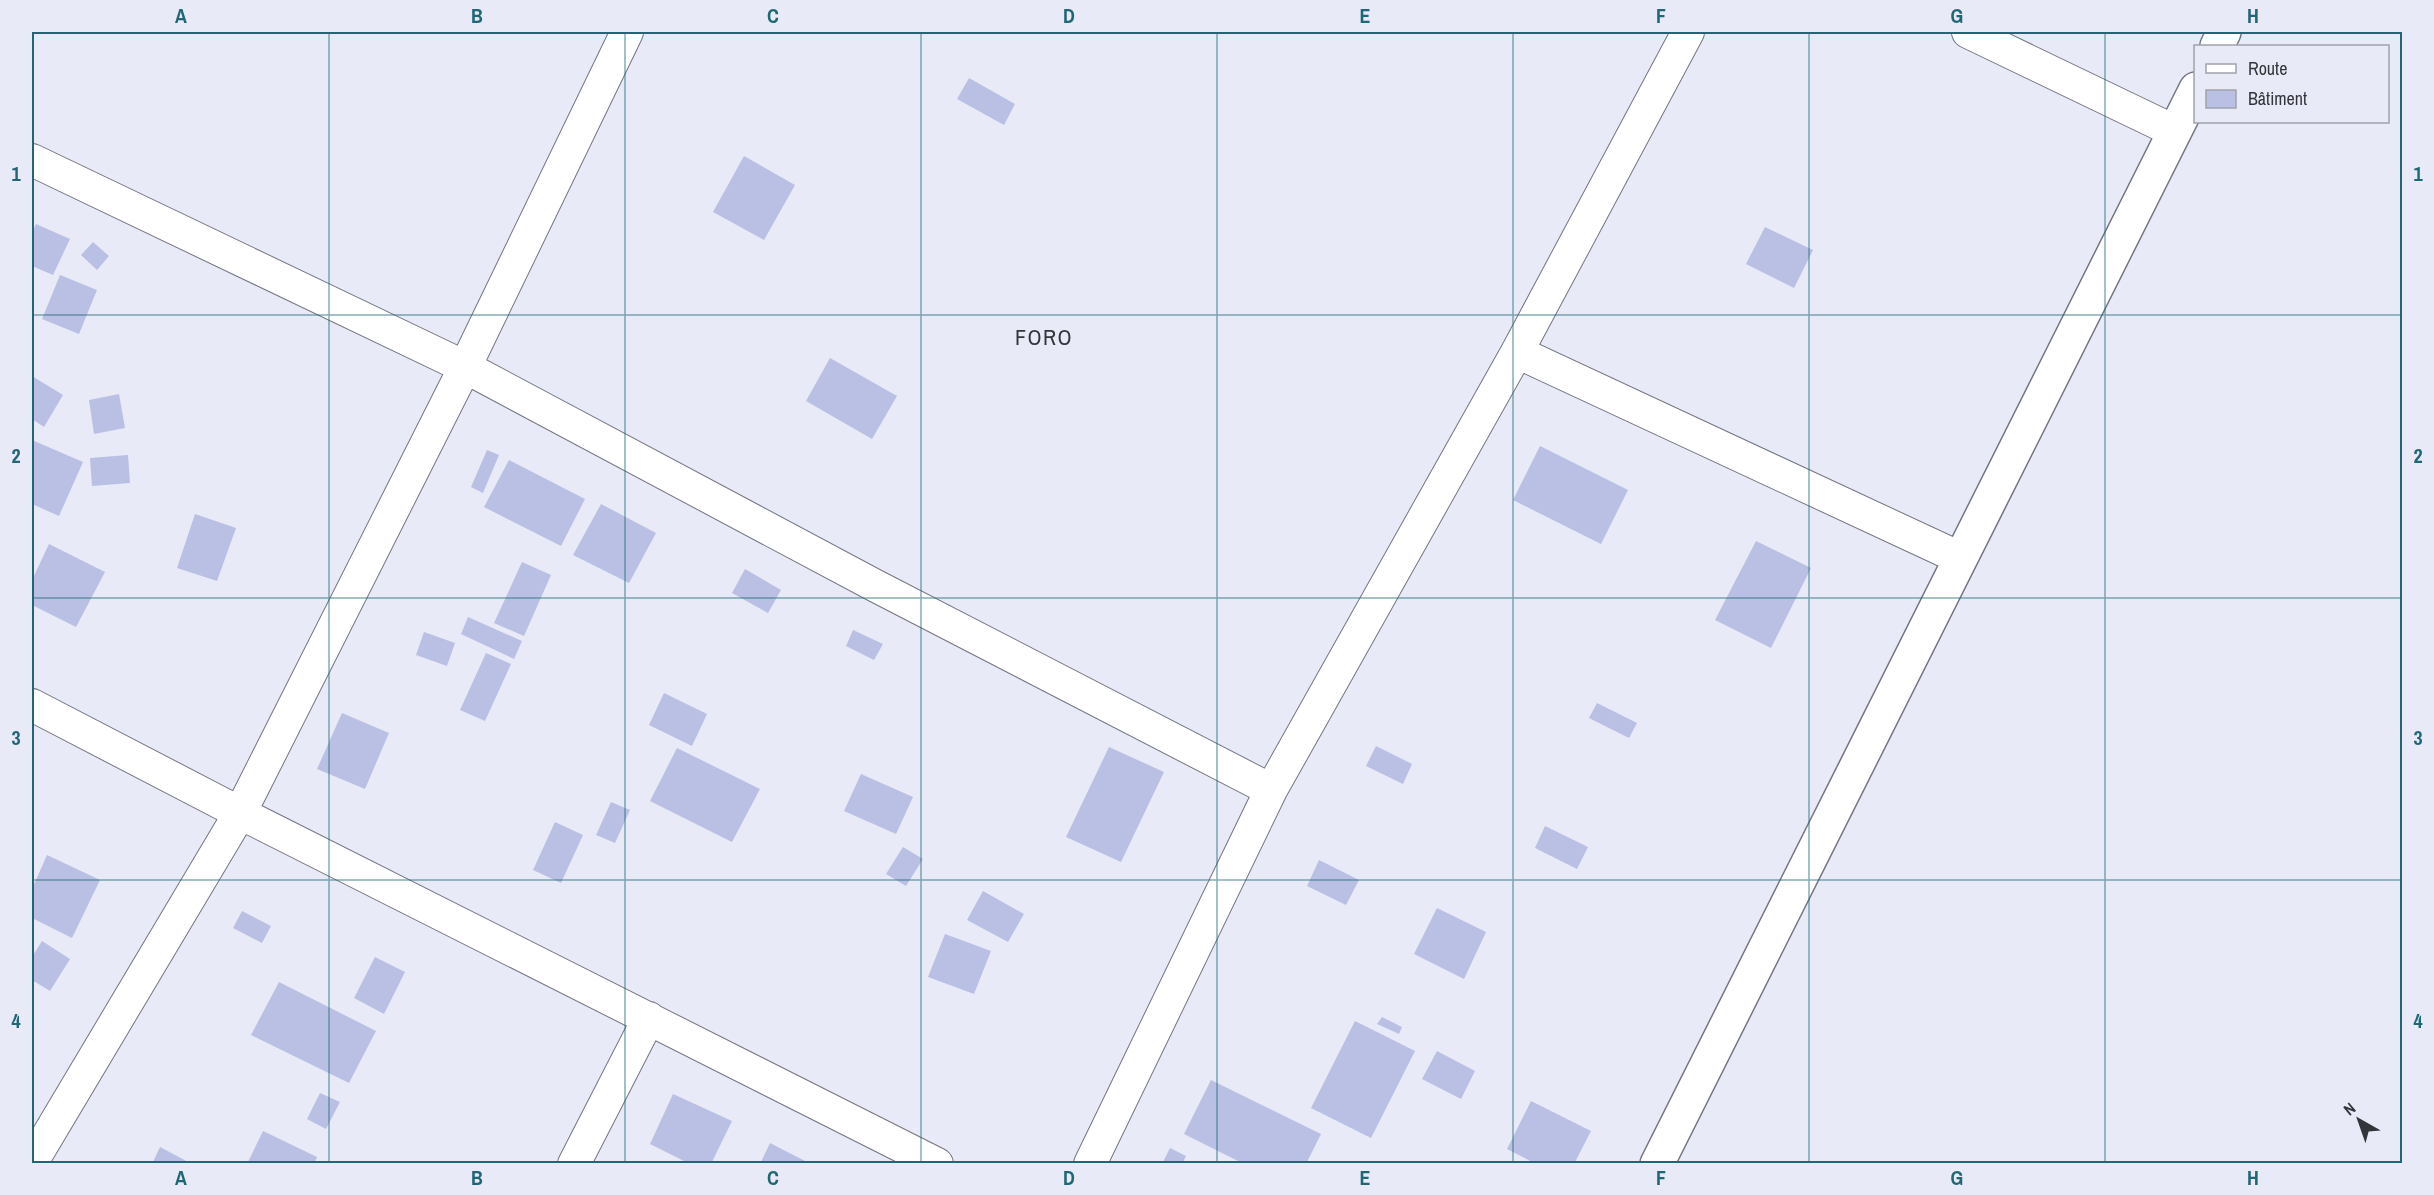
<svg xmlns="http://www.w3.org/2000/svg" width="2434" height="1195" font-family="'Archivo Narrow',sans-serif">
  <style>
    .building { fill: #b9c0e3 }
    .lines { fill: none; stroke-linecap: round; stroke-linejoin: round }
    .street-casing { stroke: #737680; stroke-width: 34 }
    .secondary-casing { stroke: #737680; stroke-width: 36 }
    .street { stroke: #fff; stroke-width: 32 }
    .secondary { stroke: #fff; stroke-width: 33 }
    .grid { fill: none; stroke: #206776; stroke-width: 1.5; stroke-opacity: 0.55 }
    .labels { text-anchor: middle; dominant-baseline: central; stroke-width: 4.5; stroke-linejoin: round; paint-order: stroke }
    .quarter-label { font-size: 22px; letter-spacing: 1.5px; fill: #34353a; stroke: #e8eaf7 }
    .neatline { fill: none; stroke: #206776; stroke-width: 2 }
    .grid-label { font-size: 20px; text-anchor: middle; font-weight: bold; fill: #206776 }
  </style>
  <rect width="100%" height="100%" fill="#e8eaf7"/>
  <!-- building -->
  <path class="building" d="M 969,78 L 1015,104 L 1004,125 L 957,99 Z
    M 744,156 L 795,185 L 764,240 L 713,212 Z
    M 36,224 L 70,239 L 53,275 L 32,266 L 32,233 Z
    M 1765,227 L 1813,250 L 1794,288 L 1746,264 Z
    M 93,242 L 109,256 L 97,270 L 81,255 Z
    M 60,275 L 97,290 L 79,334 L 42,319 Z
    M 830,358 L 897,396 L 872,439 L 806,401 Z
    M 32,376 L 63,395 L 44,427 L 32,419 Z
    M 119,394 L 125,428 L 94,434 L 89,400 Z
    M 32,440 L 83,462 L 59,516 L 32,504 Z
    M 1540,446 L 1628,490 L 1601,544 L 1513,500 Z
    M 487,450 L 499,455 L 483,493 L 471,487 Z
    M 128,455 L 130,483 L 92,486 L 90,458 Z
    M 509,460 L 585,499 L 561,546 L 484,507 Z
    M 601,504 L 656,533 L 629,583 L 573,555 Z
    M 195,514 L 236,528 L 217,581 L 177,568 Z
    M 1756,541 L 1811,568 L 1771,648 L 1715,620 Z
    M 49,544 L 105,572 L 76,627 L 32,605 L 32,580 Z
    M 522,562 L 551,575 L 524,636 L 494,623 Z
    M 745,569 L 781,590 L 768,613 L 732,593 Z
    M 468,617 L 522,641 L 514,659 L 461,634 Z
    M 853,630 L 883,644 L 874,660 L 846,646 Z
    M 424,632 L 455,643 L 447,666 L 416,655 Z
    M 486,653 L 511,664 L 485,721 L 460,710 Z
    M 664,693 L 707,714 L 692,746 L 649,725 Z
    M 1597,703 L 1637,723 L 1629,738 L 1589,718 Z
    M 342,713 L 389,733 L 365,789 L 317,769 Z
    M 1376,746 L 1412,764 L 1403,784 L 1366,766 Z
    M 1109,747 L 1164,772 L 1121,862 L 1066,837 Z
    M 677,748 L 760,789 L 732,842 L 650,801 Z
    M 861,774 L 913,797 L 896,834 L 844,811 Z
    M 611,802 L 630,810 L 615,843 L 596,835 Z
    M 555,822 L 583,835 L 561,883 L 533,870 Z
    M 1545,826 L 1588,847 L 1577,869 L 1535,848 Z
    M 903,847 L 923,859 L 906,886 L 886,874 Z
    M 47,855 L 100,880 L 72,938 L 32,918 L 32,889 Z
    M 1319,860 L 1359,880 L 1346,905 L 1307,886 Z
    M 983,891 L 1024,914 L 1008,942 L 967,920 Z
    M 1437,908 L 1486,932 L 1464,979 L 1414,954 Z
    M 242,911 L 271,926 L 262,943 L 233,928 Z
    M 945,934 L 991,951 L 974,994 L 928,977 Z
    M 42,941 L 70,959 L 50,991 L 32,980 L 32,957 Z
    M 375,957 L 405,972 L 384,1014 L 354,998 Z
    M 279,982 L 376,1031 L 349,1083 L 251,1035 Z
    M 1382,1017 L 1402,1027 L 1399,1034 L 1377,1024 Z
    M 1355,1021 L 1415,1051 L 1371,1138 L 1311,1108 Z
    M 1437,1051 L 1475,1071 L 1461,1099 L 1422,1079 Z
    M 1211,1080 L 1321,1134 L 1306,1164 L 1244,1164 L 1184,1134 Z
    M 320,1093 L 340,1102 L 326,1129 L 307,1119 Z
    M 673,1094 L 732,1121 L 711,1164 L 690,1164 L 650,1144 Z
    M 1531,1101 L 1591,1131 L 1574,1164 L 1536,1164 L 1507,1149 Z
    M 263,1131 L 317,1157 L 314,1164 L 247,1164 Z
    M 770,1143 L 811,1164 L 760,1164 Z
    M 160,1147 L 192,1164 L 152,1164 Z
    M 1170,1148 L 1186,1156 L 1182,1164 L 1162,1164 Z"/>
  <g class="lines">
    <defs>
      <path id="street" d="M 1968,32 L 2174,131
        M 32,160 L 465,367 L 874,585 L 1271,790
        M 1517,352 L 1960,558
        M 32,705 L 240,813 L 937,1164
        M 32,1162 L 240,813 L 465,367 L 627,32
        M 574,1164 L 649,1018
        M 1090,1164 L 1271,790 L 1517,352 L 1688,32"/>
      <path id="secondary" d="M 2217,46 L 2224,32
        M 1657,1164 L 2196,89"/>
    </defs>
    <!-- street casing -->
    <use href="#street" class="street-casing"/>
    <!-- secondary casing -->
    <use href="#secondary" class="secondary-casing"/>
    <!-- street -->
    <use href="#street" class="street"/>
    <!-- secondary -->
    <use href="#secondary" class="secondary"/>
  </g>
  <!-- grid -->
  <path class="grid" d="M 329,32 L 329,1164M 625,32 L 625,1164M 921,32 L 921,1164M 1217,32 L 1217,1164M 1513,32 L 1513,1164M 1809,32 L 1809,1164M 2105,32 L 2105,1164M 32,315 L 2402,315M 32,598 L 2402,598M 32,880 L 2402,880"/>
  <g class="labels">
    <!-- quarter labels -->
    <g class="quarter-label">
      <text x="1044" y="337">FORO</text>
    </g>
  </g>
  <!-- border -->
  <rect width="2434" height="1195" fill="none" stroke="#e8eaf7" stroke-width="66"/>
  <!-- legend -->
  <rect x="2194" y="45" width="195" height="78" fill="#e8eaf7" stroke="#a0a2ab" stroke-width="1.5"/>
  <rect x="2206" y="64" width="30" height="9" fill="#ffffff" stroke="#a0a2ab" stroke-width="1.5"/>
  <text x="2248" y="75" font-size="18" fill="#34353a">Route</text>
  <rect x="2206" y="90" width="30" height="18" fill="#b9c0e3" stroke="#a0a2ab" stroke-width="1.5"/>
  <text x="2248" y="105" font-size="18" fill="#34353a">Bâtiment</text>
  <!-- north arrow -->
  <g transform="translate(2359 1120) rotate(320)" stroke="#e8eaf7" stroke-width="4.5" paint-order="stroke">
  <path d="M0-4.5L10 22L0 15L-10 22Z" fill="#34353a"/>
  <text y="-9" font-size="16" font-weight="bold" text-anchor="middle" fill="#34353a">N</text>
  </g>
  <rect x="33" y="33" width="2368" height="1129" class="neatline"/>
  <g class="grid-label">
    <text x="181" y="23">A</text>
    <text x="477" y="23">B</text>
    <text x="773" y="23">C</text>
    <text x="1069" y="23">D</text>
    <text x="1365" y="23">E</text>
    <text x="1661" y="23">F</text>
    <text x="1957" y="23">G</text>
    <text x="2253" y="23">H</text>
    <text x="16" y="181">1</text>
    <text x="2418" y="181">1</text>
    <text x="16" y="463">2</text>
    <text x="2418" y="463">2</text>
    <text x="16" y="745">3</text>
    <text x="2418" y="745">3</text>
    <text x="16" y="1028">4</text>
    <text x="2418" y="1028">4</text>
    <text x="181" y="1185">A</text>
    <text x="477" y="1185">B</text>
    <text x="773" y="1185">C</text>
    <text x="1069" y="1185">D</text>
    <text x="1365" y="1185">E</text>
    <text x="1661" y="1185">F</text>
    <text x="1957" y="1185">G</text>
    <text x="2253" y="1185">H</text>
  </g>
</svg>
